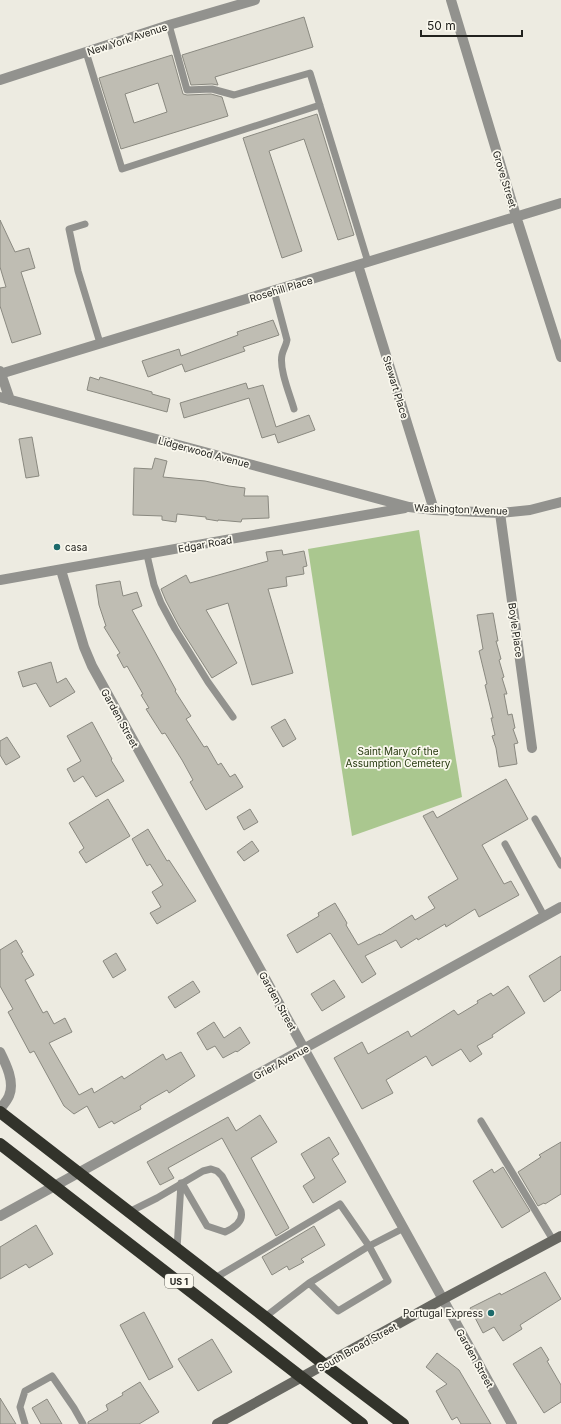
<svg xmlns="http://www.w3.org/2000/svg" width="561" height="1424" font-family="Inter,sans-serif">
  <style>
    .green { fill: #aac78f }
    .building { fill: #bfbdb3; stroke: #8a8980; fill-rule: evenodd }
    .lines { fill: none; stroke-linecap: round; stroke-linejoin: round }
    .lane { stroke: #92928e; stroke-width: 7 }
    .street { stroke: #92928e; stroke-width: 10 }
    .secondary { stroke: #686862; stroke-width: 10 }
    .highway { stroke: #32332b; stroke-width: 12 }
    .poi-dot { fill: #1d6a6b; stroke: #faf8ee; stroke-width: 1.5 }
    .labels { text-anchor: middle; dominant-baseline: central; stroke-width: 3.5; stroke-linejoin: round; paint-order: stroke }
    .shield { fill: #faf8ee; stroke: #63625c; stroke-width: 1 }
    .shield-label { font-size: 9px; font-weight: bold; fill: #22221e }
    .street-label { font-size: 10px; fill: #22221e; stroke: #faf8ee }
    .poi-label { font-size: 10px; fill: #22221e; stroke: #faf8ee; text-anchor: start }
    .park-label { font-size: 10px; fill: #26390f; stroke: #faf8ee }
  </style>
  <rect width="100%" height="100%" fill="#edebe1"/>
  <!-- green -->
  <path class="green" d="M 419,530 L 462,797 L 352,836 L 308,549 Z"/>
  <!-- building -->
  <path class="building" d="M 304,17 L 313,47 L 215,77 L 218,85 L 212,84 L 191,85 L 182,55 Z
    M 172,55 L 183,94 L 187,95 L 211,94 L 222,97 L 228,116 L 121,149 L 99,78 ZM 158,83 L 167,112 L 134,123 L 125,94 Z
    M 317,114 L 354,235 L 338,240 L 304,139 L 269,151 L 302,251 L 282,258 L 243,138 Z
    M 0,220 L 15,252 L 29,248 L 35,268 L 21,272 L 41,334 L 12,343 L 0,306 L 0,288 L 6,287 L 0,267 Z
    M 273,320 L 279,335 L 243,347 L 245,351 L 185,372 L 182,364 L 148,377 L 142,361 L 179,349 L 181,356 L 238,335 L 237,332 Z
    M 90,377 L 99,380 L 100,377 L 152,392 L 152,394 L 170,399 L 167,412 L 87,390 Z
    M 246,383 L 248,389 L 263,385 L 276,427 L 309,415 L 315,430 L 278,443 L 275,434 L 262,438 L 249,398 L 184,418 L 180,403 Z
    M 32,437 L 39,476 L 26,478 L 19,439 Z
    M 155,458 L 167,461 L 163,477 L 205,481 L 229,486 L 245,488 L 244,496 L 268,496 L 269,518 L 242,519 L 241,522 L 218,520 L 218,521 L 206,519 L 206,517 L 177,514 L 176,522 L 162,520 L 162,516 L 133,515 L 134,468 L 152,469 Z
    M 282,550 L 283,555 L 304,551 L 307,566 L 303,567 L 304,574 L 286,577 L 287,586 L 268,589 L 293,673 L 252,685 L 228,603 L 206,610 L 237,663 L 212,678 L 179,626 L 166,601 L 161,589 L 186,575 L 190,583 L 268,561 L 266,552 Z
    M 120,581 L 123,596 L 137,592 L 142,606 L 132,610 L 176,690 L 175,691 L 191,716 L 186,719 L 204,747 L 207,746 L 218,765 L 221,763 L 230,777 L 235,774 L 243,787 L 206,810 L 190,782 L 193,780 L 182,760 L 165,733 L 162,734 L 146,709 L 149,708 L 141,695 L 143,694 L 127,666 L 124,668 L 117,655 L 120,653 L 104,627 L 106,626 L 99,605 L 96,585 Z
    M 493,613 L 498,641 L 496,641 L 501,659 L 499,660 L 504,677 L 502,678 L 507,694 L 504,694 L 508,715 L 512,714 L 515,728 L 513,729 L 518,743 L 514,744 L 517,764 L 499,767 L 496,748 L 492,736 L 495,735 L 491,718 L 493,718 L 485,685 L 487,684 L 479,651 L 483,649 L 477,615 Z
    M 51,662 L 57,683 L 66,678 L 75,692 L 50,707 L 36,683 L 23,687 L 18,672 Z
    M 285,719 L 296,739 L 283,747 L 271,727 Z
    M 92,722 L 112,759 L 111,760 L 124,781 L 96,797 L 83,776 L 74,782 L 67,769 L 81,761 L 67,736 Z
    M 7,737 L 20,757 L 6,765 L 0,755 L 0,741 Z
    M 506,779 L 528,819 L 482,845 L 504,884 L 511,881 L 519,895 L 479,917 L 475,909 L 446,927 L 445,924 L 418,940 L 417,938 L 401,948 L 396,940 L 365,956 L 376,974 L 362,983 L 331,934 L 330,933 L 297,953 L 287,935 L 319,916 L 318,913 L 335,903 L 347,923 L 346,925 L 358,945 L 380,934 L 380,935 L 412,915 L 415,920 L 435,908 L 428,897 L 458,879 L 423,816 L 433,811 L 437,818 Z
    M 108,799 L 130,836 L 86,863 L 79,852 L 84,848 L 69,823 Z
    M 250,809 L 258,822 L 244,830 L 237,817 Z
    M 148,829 L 167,861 L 169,860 L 196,901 L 157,924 L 150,913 L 161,907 L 152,892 L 163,885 L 150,864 L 147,866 L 132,839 Z
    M 252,841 L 259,851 L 244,861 L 237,852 Z
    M 16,940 L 23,952 L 21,953 L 34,975 L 25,980 L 43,1013 L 47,1011 L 54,1024 L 65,1018 L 72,1032 L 49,1043 L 79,1095 L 92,1088 L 94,1093 L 122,1076 L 124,1079 L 163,1054 L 166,1060 L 181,1052 L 195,1076 L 169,1093 L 167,1090 L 151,1099 L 140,1106 L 141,1109 L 128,1116 L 114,1124 L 112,1121 L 99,1128 L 87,1106 L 74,1114 L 64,1106 L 34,1051 L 30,1053 L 8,1012 L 13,1009 L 0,986 L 0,950 Z
    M 116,953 L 126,970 L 113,978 L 103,961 Z
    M 561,956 L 561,990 L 544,1002 L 529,976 Z
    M 334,980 L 345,997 L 322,1011 L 311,994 Z
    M 193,981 L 200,992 L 175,1008 L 168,997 Z
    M 508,986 L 525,1013 L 492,1035 L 493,1037 L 477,1046 L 482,1054 L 470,1062 L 461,1049 L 432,1066 L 426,1056 L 386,1080 L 393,1093 L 362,1109 L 334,1058 L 362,1042 L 368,1054 L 408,1031 L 411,1037 L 454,1010 L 458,1015 L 478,1003 L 477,1001 L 491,993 L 493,996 Z
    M 214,1022 L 224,1038 L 240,1027 L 250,1043 L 237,1052 L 236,1051 L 223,1058 L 215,1046 L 207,1050 L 197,1033 Z
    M 260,1115 L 277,1142 L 251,1158 L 289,1228 L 276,1236 L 222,1138 L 168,1168 L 174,1178 L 160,1185 L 147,1162 L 228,1117 L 236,1131 Z
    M 329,1137 L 339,1154 L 332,1159 L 346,1182 L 313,1203 L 303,1186 L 315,1178 L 301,1154 Z
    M 561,1142 L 561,1194 L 545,1204 L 544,1203 L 538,1206 L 518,1172 L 541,1157 L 539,1155 Z
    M 503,1167 L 530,1211 L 502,1228 L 473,1181 L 492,1169 L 494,1173 Z
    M 36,1225 L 53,1254 L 29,1268 L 26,1264 L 0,1279 L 0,1247 Z
    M 314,1226 L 325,1245 L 301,1259 L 304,1262 L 289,1270 L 287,1266 L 272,1275 L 262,1257 Z
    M 545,1272 L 561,1299 L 520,1325 L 522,1329 L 503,1341 L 494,1327 L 483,1333 L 470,1308 L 500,1293 L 501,1295 Z
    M 144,1312 L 173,1367 L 149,1380 L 120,1325 Z
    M 212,1339 L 232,1372 L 198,1391 L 178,1359 Z
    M 541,1347 L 549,1360 L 547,1361 L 561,1385 L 561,1402 L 544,1413 L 513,1364 Z
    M 437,1353 L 459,1370 L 491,1424 L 461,1424 L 457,1417 L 452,1420 L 436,1391 L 447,1384 L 426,1367 Z
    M 140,1382 L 159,1412 L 139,1424 L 88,1424 L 88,1422 L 108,1410 L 106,1405 L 123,1395 L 122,1393 Z
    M 0,1398 L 16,1424 L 0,1424 Z
    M 47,1399 L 62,1424 L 41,1424 L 32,1408 Z"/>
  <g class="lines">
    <!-- lane -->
    <path class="lane" d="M 169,25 L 187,90 L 212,89 L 234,95 L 310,73 L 368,262
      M 86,52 L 122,169 L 320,105
      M 85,224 L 69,229 L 78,271 L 100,343
      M 274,291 L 287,340 C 286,346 283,350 282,355 C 279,369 290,395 294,409
      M 147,555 L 154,585 L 161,603 L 175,629 L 208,682 L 233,717
      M 535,819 L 561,865
      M 505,844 L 544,916
      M 481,1121 L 553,1240
      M 129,1212 L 157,1198 L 203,1171 L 211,1169 L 217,1171 L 222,1176 L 241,1211 C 244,1222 234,1228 225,1232 L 207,1226 L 182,1183
      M 177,1249 L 181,1183
      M 215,1278 L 340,1204 L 369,1246 L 404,1228
      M 265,1317 L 309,1283 L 338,1311 L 388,1281 L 369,1246 L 309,1283
      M 25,1424 L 20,1407 L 25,1391 L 52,1376 L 74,1408 L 83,1424"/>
    <!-- street -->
    <path class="street" d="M 451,0 L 516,216 L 561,357
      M 0,80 L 169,25 L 255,0
      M 358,265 L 434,510
      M 0,371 L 10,400
      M 0,374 L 561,203
      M 0,397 L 409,507 L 434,510 L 500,513 L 530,510 L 561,502
      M 500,513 L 532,748
      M 61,570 L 84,647 L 92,666 L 512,1424
      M 0,580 L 405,508
      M 0,1052 C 6,1064 15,1082 9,1096 C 7,1101 3,1105 0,1109
      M 0,1216 L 561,907"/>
    <!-- secondary -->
    <path class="secondary" d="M 217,1424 L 443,1299 L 561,1236"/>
    <!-- highway -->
    <path class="highway" d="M 0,1112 L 265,1317 L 325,1365 L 403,1424
      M 0,1144 L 362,1424"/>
  </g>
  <!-- markers -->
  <g class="poi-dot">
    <circle cx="57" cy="547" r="4"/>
    <circle cx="491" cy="1313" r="4"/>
  </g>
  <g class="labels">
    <!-- shield labels -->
    <rect class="shield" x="165" y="1274" width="28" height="14" rx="3"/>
    <g class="shield-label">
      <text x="179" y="1281">US 1</text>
    </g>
    <!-- street labels -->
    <g class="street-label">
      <text transform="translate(127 39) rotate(-18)">New York Avenue</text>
      <text transform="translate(505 179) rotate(73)">Grove Street</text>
      <text transform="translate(281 289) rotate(-17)">Rosehill Place</text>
      <text transform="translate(396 387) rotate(73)">Stewart Place</text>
      <text transform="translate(204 452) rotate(15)">Lidgerwood Avenue</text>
      <text transform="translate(461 509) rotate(2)">Washington Avenue</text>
      <text transform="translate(205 544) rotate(-10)">Edgar Road</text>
      <text transform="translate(516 630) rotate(82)">Boyle Place</text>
      <text transform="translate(120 718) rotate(61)">Garden Street</text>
      <text transform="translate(278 1001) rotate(61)">Garden Street</text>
      <text transform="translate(281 1062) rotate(-29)">Grier Avenue</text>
      <text transform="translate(357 1347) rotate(-29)">South Broad Street</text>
      <text transform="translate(475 1358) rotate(61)">Garden Street</text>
    </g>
    <!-- poi labels -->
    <g class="poi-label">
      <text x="65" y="547">casa</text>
      <text x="483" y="1313" text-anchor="end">Portugal Express</text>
    </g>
    <!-- park labels -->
    <g class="park-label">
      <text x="398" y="751">Saint Mary of the<tspan x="398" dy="12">Assumption Cemetery</tspan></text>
    </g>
  </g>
  <!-- scale -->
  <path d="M421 30v6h101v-6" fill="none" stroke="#22221e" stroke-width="2"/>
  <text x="427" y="30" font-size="12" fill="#22221e" stroke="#faf8ee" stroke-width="3" paint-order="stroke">50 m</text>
</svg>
